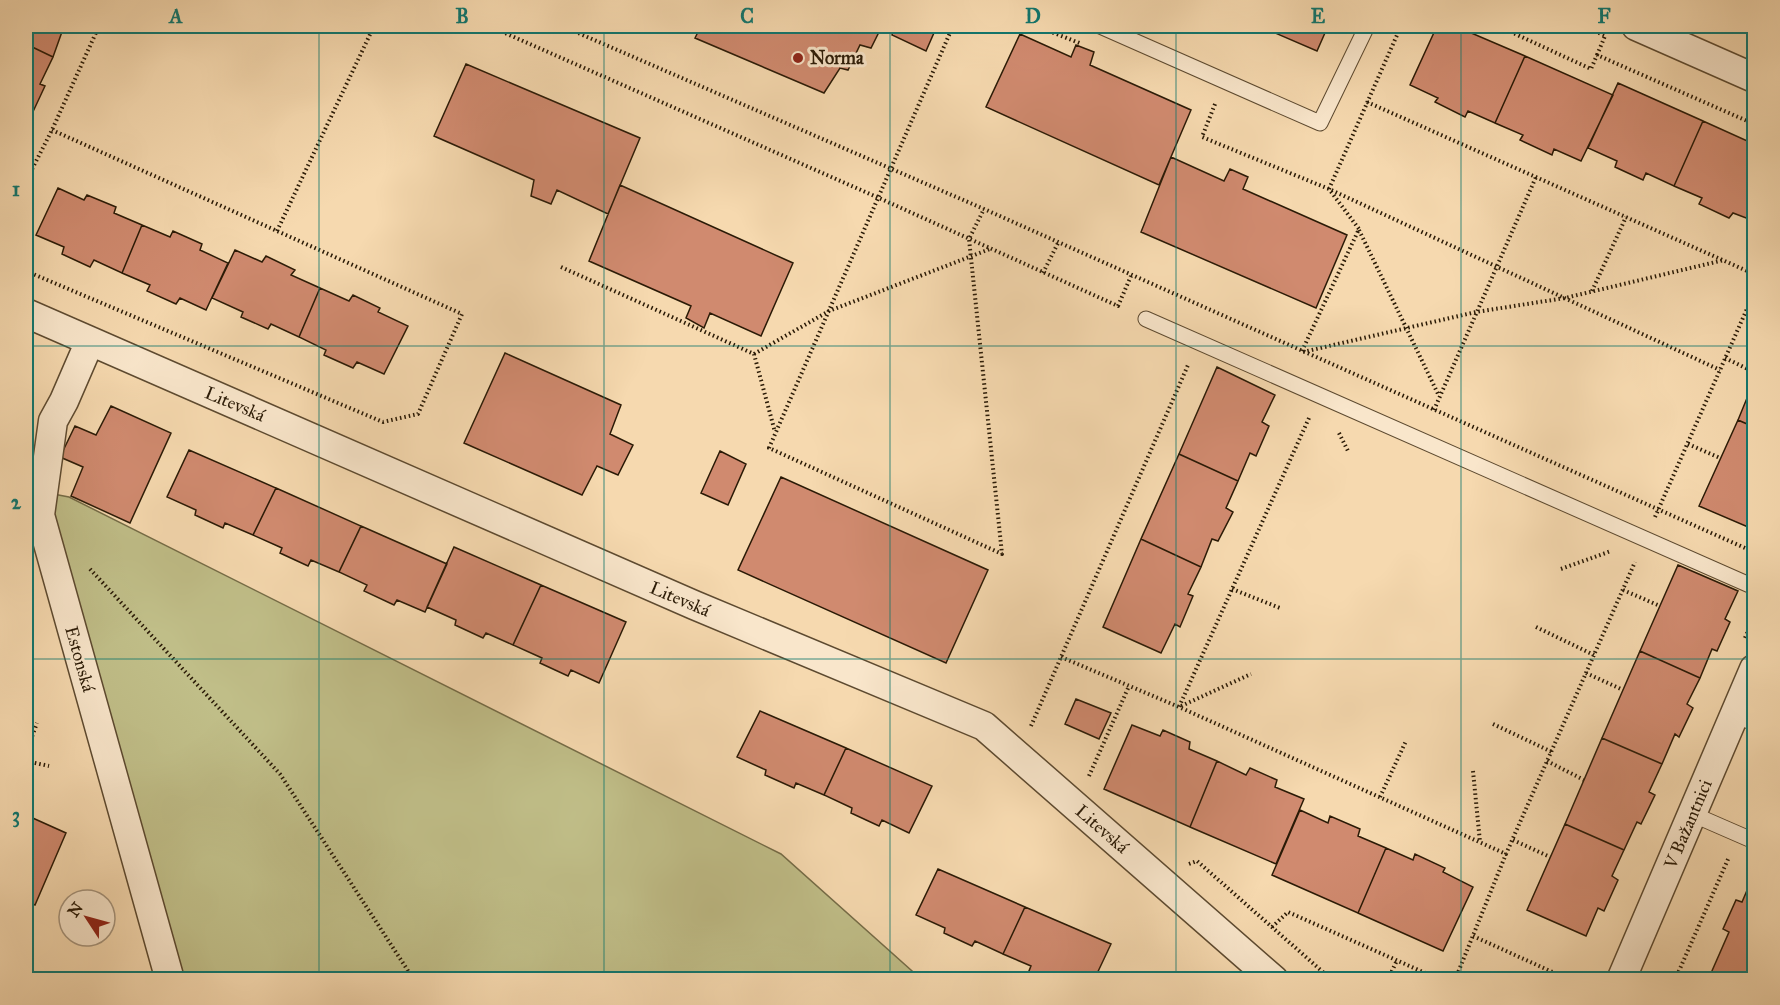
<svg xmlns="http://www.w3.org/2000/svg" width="1780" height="1005" font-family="'IM FELL Great Primer',serif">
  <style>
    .green { fill: #c0be88; stroke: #756c47; stroke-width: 1.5 }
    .building { fill: #d08a6f; stroke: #2a1a06; stroke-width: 1.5 }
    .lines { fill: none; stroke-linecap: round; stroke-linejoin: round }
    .service-casing { stroke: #5d4a30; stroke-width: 17 }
    .minor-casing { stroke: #5d4a30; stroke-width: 31 }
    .path { stroke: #2a1a06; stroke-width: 4; stroke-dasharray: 1.5 3; stroke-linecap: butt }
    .service { stroke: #f9e6cb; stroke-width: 15 }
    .minor { stroke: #f9e6cb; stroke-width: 28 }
    .grid { fill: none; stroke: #0f766e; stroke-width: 1.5; stroke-opacity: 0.55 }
    .poi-dot { fill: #8f2418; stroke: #f9e6cb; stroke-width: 2 }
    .labels { text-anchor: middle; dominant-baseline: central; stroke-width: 6; stroke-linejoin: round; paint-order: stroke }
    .poi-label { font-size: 18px; font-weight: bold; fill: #2a1a06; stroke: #f9e6cb; text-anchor: start }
    .street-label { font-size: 18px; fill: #2a1a06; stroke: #f9e6cb }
    .neatline { fill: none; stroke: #0f766e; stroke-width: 2 }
    .grid-label { font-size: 20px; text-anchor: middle; font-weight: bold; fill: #0f766e }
  </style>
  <rect width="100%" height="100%" fill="#f6d9af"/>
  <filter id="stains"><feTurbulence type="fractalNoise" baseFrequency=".00333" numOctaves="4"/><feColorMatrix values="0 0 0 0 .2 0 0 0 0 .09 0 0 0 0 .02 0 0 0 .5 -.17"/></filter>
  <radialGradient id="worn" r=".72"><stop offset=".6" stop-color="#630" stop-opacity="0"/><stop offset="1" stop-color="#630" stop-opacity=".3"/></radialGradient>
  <!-- green -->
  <path class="green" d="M 48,493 L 69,497 L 781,854 L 921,979 L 183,979 Z"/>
  <!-- building -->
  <path class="building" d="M 26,26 L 73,26 L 70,31 L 63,29 L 53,57 L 26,44 Z
    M 701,26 L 882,26 L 871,48 L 860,45 L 848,70 L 840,68 L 824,93 L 695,38 Z
    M 896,26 L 937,26 L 926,51 L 892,35 Z
    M 1259,26 L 1328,26 L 1317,51 Z
    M 1437,26 L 1455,26 L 1525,56 L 1495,123 L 1468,111 L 1465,117 L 1435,102 L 1438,98 L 1410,85 Z
    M 1020,34 L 1071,57 L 1076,45 L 1094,52 L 1090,65 L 1191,110 L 1159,185 L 986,107 Z
    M 26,44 L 53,57 L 40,84 L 45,86 L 31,116 L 26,115 Z
    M 1525,56 L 1613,95 L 1581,161 L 1554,149 L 1552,155 L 1520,140 L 1523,135 L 1495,123 Z
    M 466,64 L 640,138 L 608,214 L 557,190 L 551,204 L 531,196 L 534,180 L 434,136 Z
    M 1618,83 L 1703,121 L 1674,186 L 1646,173 L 1643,180 L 1615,167 L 1617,161 L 1588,148 Z
    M 1703,121 L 1754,144 L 1754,221 L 1733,213 L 1729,218 L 1699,204 L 1702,198 L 1674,186 Z
    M 1171,157 L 1224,181 L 1230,169 L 1248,177 L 1243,189 L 1347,235 L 1316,308 L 1141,232 Z
    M 620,185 L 793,263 L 761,336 L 710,313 L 704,328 L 686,318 L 691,306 L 589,261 Z
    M 58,188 L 84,200 L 87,195 L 116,207 L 114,213 L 142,225 L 122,273 L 94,260 L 90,267 L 62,254 L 64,247 L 36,235 Z
    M 142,225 L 170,237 L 173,231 L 202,244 L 200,250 L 228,263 L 206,310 L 180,298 L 176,304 L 147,291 L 150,285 L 122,273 Z
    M 235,250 L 262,262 L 266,256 L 295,270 L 291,275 L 320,288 L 299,337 L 271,324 L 268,329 L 241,317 L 243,312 L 212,298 Z
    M 320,288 L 349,301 L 353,295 L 380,308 L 378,312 L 408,326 L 384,374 L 357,362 L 353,368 L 324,355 L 326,350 L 299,337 Z
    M 505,353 L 621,405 L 610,434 L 633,445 L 618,475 L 597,466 L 582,495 L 464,443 Z
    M 1217,367 L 1275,395 L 1262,422 L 1269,426 L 1256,456 L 1250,453 L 1238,481 L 1179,454 Z
    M 1754,381 L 1754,427 L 1738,420 Z
    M 111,406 L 171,433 L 130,523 L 71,496 L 83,467 L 60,457 L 75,426 L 96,435 Z
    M 1738,420 L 1754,427 L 1754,513 L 1748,527 L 1699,506 Z
    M 189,450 L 276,488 L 253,535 L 225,523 L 223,528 L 195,515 L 196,510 L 167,497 Z
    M 720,451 L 746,464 L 728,505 L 701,493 Z
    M 1179,454 L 1238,481 L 1226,508 L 1233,512 L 1218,541 L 1212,539 L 1201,567 L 1141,539 Z
    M 781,477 L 988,570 L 946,663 L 738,570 Z
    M 276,488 L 361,526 L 339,572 L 311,560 L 308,566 L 280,553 L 282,548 L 253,535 Z
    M 361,526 L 447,564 L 425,612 L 397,600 L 394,605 L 364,591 L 367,585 L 339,572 Z
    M 1141,539 L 1201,567 L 1188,594 L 1193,596 L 1180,627 L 1175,624 L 1161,653 L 1103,627 Z
    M 454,547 L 541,585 L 513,645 L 486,633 L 483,638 L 455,625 L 456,620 L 427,607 Z
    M 1678,565 L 1738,591 L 1725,619 L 1730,622 L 1717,651 L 1712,649 L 1700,678 L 1640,651 Z
    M 541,585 L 626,622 L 599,683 L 571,670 L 568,676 L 540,663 L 542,658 L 513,645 Z
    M 1640,651 L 1700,678 L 1687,704 L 1693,708 L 1679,737 L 1675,734 L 1662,764 L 1602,738 Z
    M 1076,699 L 1111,713 L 1099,739 L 1065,724 Z
    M 760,711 L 846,748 L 824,795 L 796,783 L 794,788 L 765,775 L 766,770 L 737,757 Z
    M 1132,725 L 1160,736 L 1163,730 L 1190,742 L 1189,749 L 1217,761 L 1190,827 L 1104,789 Z
    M 1602,738 L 1662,764 L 1649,792 L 1655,795 L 1641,824 L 1637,822 L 1624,850 L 1565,824 Z
    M 846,748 L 932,786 L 909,833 L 882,820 L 879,826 L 851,813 L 852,808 L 824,795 Z
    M 1217,761 L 1246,775 L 1250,768 L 1277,780 L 1275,787 L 1304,799 L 1276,864 L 1190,827 Z
    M 1300,810 L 1328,823 L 1330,816 L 1360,829 L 1358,836 L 1386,848 L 1358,913 L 1272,875 Z
    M 26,815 L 66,833 L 35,905 L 26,901 Z
    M 1565,824 L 1624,850 L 1612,876 L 1618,880 L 1604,911 L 1598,908 L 1586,936 L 1527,910 Z
    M 1386,848 L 1413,860 L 1415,854 L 1445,868 L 1443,872 L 1473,887 L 1443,951 L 1358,913 Z
    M 938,869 L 1025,907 L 1003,954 L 975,941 L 972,946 L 944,933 L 945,928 L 916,915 Z
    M 1754,874 L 1754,980 L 1708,980 L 1729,932 L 1723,929 L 1736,900 L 1742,902 Z
    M 1025,907 L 1111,944 L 1094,980 L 1047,980 L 1029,971 L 1031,966 L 1003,954 Z"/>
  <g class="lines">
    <defs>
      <path id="service" d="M 1100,26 L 1320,123 L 1367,26
        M 1146,319 L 1754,587
        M 1735,715 L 1754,723
        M 1692,814 L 1754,841"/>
      <path id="minor" d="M 1636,26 L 1754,78
        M 26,313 L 694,605 L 984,726 L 1274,980
        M 90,341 L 64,401 L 53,421 L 40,515 L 170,980
        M 1621,980 L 1754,669"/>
    </defs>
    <!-- service casing -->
    <use href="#service" class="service-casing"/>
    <!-- minor casing -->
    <use href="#minor" class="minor-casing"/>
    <!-- path -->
    <path class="path" d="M 489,26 L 879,198 L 1118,306 L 1131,276
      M 562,26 L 984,209 L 1754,552
      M 953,26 L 769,448 L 1002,554 L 969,239 L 984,209
      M 1036,26 L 1082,44
      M 1498,26 L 1591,69 L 1597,55 L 1754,124
      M 1582,26 L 1606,36
      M 1597,55 L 1605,36
      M 1367,102 L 1754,274
      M 1215,104 L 1202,137 L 1329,189 L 1720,370
      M 26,181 L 52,130 L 99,26
      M 1359,230 L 1439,396
      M 277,231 L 374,26
      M 561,267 L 754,354 L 775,432
      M 26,271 L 383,422 L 418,414 L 462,314 L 52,130
      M 1043,273 L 1058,243
      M 1592,291 L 1626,217
      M 1302,351 L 1359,229 L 1329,189 L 1401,26
      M 1303,352 L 1476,312 L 1565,298 L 1724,260
      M 754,354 L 829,311 L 990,249
      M 1725,358 L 1754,372
      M 1434,410 L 1536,177
      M 1309,418 L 1179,707 L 1506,854 L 1635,562
      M 1339,433 L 1348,451
      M 1688,444 L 1720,458
      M 1655,517 L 1754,293
      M 90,569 L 280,774 L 414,980
      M 1561,569 L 1611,551
      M 1232,589 L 1280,608
      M 1623,590 L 1660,606
      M 1536,627 L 1594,655
      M 1745,638 L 1754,617
      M 1061,657 L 1179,707 L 1251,674
      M 1586,673 L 1623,690
      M 1493,724 L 1552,752
      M 1031,726 L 1188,365
      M 26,753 L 37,723
      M 26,761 L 49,766
      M 1547,761 L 1584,780
      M 1473,771 L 1480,842
      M 1089,776 L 1129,686
      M 1380,797 L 1406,741
      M 1513,840 L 1550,857
      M 1189,864 L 1197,861 L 1332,980
      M 1272,927 L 1288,912 L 1441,980
      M 1473,936 L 1570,980
      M 1388,980 L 1397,960
      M 1455,980 L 1506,854
      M 1675,980 L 1729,857"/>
    <!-- service -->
    <use href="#service" class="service"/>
    <!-- minor -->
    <use href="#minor" class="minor"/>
  </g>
  <!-- grid -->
  <path class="grid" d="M 319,26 L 319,980M 604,26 L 604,980M 890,26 L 890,980M 1176,26 L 1176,980M 1461,26 L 1461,980M 26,346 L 1754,346M 26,659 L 1754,659"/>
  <!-- markers -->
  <circle class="poi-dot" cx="798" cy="58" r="6"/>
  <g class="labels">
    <!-- poi labels -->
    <g class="poi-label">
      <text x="810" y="58">Norma</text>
    </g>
    <!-- street labels -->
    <g class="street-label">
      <text transform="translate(235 404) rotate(23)">Litevská</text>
      <text transform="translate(680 599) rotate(23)">Litevská</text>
      <text transform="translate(80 659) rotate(74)">Estonská</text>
      <text transform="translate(1688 824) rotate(-67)">V Bažantnici</text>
      <text transform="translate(1102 829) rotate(41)">Litevská</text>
    </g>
  </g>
  <!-- margin -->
  <rect width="1780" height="1005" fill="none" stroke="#f6d9af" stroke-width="66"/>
  <!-- north arrow -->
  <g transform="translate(87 918) rotate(306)"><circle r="28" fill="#f9e6cb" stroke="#a6947c" stroke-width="1.5"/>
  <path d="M0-4.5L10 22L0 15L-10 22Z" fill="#8f2418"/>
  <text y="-9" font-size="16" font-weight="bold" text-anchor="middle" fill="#2a1a06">N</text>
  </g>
  <rect x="33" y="33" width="1714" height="939" class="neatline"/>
  <g class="grid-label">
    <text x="176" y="23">A</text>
    <text x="462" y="23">B</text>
    <text x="747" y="23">C</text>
    <text x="1033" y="23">D</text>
    <text x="1318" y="23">E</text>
    <text x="1604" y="23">F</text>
    <text x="16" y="196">1</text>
    <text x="16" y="509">2</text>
    <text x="16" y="822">3</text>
  </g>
  <rect width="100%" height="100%" filter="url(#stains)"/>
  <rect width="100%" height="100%" fill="url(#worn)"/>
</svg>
